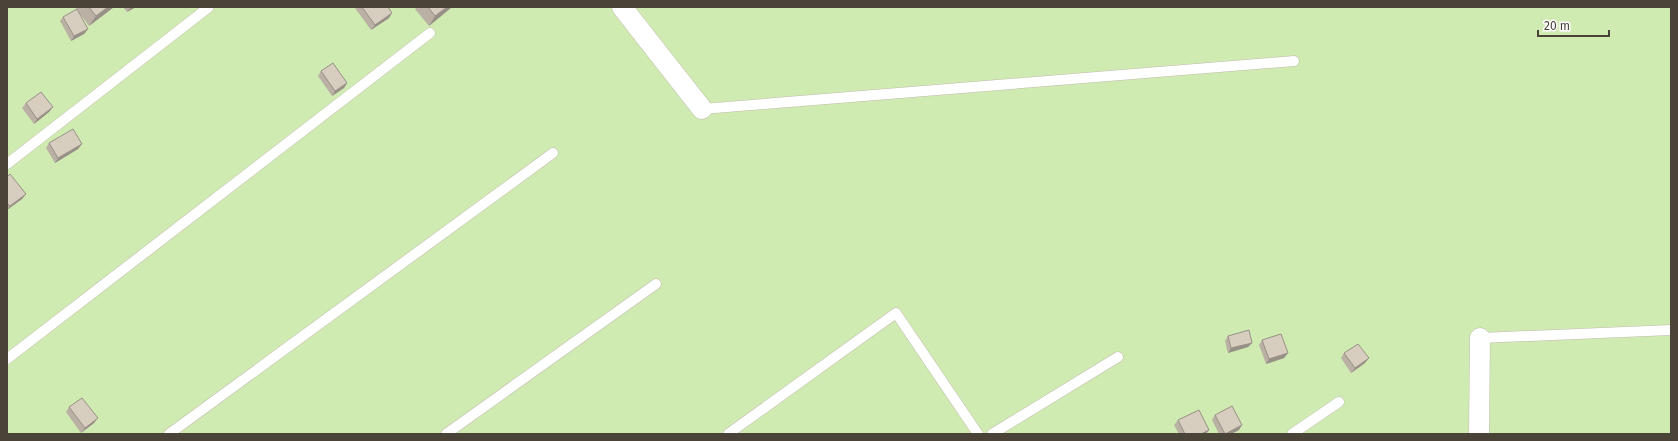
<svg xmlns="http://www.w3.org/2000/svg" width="1678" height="441" font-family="'Fira Sans',sans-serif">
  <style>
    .green { fill: #d0ebb2 }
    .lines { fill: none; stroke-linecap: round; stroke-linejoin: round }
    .lane-casing { stroke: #c2baac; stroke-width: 11 }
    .street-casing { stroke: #c2baac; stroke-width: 21 }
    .lane { stroke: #fff; stroke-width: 10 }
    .street { stroke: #fff; stroke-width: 20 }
    .wall { fill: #bab1a4 }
    .shaded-wall { fill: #979086 }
    .building { fill: #d8cebf; stroke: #979086 }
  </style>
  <rect width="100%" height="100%" fill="#f5f2ea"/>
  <!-- green -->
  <path class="green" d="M 7,7 L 1671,7 L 1671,434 L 7,434 Z"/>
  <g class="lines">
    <defs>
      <path id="lane" d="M 702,109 L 1294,61
        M 7,164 L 209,7
        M 1480,338 L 1671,330
        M 7,359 L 430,33
        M 169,434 L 553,153
        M 446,434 L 656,284
        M 728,434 L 896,313 L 978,434
        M 992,434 L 1118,357
        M 1292,434 L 1339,402"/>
      <path id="street" d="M 622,7 L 702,109
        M 1479,434 L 1480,338"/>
    </defs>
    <!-- lane casing -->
    <use href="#lane" class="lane-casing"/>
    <!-- street casing -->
    <use href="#street" class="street-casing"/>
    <!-- lane -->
    <use href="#lane" class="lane"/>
    <!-- street -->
    <use href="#street" class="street"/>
  </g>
  <!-- wall -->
  <path class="wall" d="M 77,7 L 114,7 L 89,26 L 76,8 Z
    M 123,7 L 136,7 L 127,12 Z
    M 356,7 L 388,7 L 389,18 L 371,30 L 355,8 Z
    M 417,7 L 452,7 L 429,26 L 415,9 Z
    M 63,17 L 88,29 L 84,34 L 71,41 L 60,21 Z
    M 321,71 L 347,83 L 344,88 L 332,96 L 318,76 Z
    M 26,103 L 53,107 L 49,112 L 34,124 L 22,108 Z
    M 49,143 L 82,144 L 78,149 L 55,163 L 46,148 Z
    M 7,177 L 26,194 L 22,199 L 7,210 Z
    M 1228,336 L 1252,343 L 1248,347 L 1228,353 L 1225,341 Z
    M 1262,340 L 1288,353 L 1284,358 L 1266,364 L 1259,345 Z
    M 1344,353 L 1365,363 L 1351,373 L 1341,358 Z
    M 69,407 L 94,423 L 81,433 L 66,412 Z
    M 1215,415 L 1239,430 L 1231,434 L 1219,434 L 1212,420 Z
    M 1178,420 L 1206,434 L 1179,434 L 1174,425 Z"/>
  <!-- shaded-wall -->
  <path class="shaded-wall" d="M 108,7 L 114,7 L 89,26 L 96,16 Z
    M 131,7 L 136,7 L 127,12 Z
    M 447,7 L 452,7 L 429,26 L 435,16 Z
    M 392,13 L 389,18 L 371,30 L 375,25 Z
    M 88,29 L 84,34 L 71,41 L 74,36 Z
    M 347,83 L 344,88 L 332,96 L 335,91 Z
    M 53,107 L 49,112 L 34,124 L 37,119 Z
    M 82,144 L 78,149 L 55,163 L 58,158 Z
    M 26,194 L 22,199 L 7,210 L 10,206 Z
    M 1252,343 L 1248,347 L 1228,353 L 1231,348 Z
    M 1288,353 L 1284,358 L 1266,364 L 1269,359 Z
    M 1369,358 L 1365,363 L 1351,373 L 1355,368 Z
    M 98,418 L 94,423 L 81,433 L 85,428 Z
    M 1242,425 L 1239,430 L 1231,434 L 1226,434 Z
    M 1209,430 L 1206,434 L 1201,434 Z"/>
  <!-- building -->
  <path class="building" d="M 89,7 L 108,7 L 96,16 Z
    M 362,7 L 388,7 L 392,13 L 375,25 Z
    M 428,7 L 447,7 L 435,16 Z
    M 77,9 L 88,29 L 74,36 L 63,17 Z
    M 333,63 L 347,83 L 335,91 L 321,71 Z
    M 41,92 L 53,107 L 37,119 L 26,103 Z
    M 73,129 L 82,144 L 58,158 L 49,143 Z
    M 10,174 L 26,194 L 10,206 L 7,203 L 7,177 Z
    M 1249,330 L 1252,343 L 1231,348 L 1228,336 Z
    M 1281,334 L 1288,353 L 1269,359 L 1262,340 Z
    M 1358,344 L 1369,358 L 1355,368 L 1344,353 Z
    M 82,398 L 98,418 L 85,428 L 69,407 Z
    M 1232,406 L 1242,425 L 1225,434 L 1215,415 Z
    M 1199,410 L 1209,430 L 1201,434 L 1185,434 L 1178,420 Z"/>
  <!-- border -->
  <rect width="1678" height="441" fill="none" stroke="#4a4338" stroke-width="16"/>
  <!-- scale -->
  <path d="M1538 30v6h71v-6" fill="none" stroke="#4a4338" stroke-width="2"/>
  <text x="1544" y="30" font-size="12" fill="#4a4338" stroke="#ffffff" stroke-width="3" paint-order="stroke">20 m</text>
</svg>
